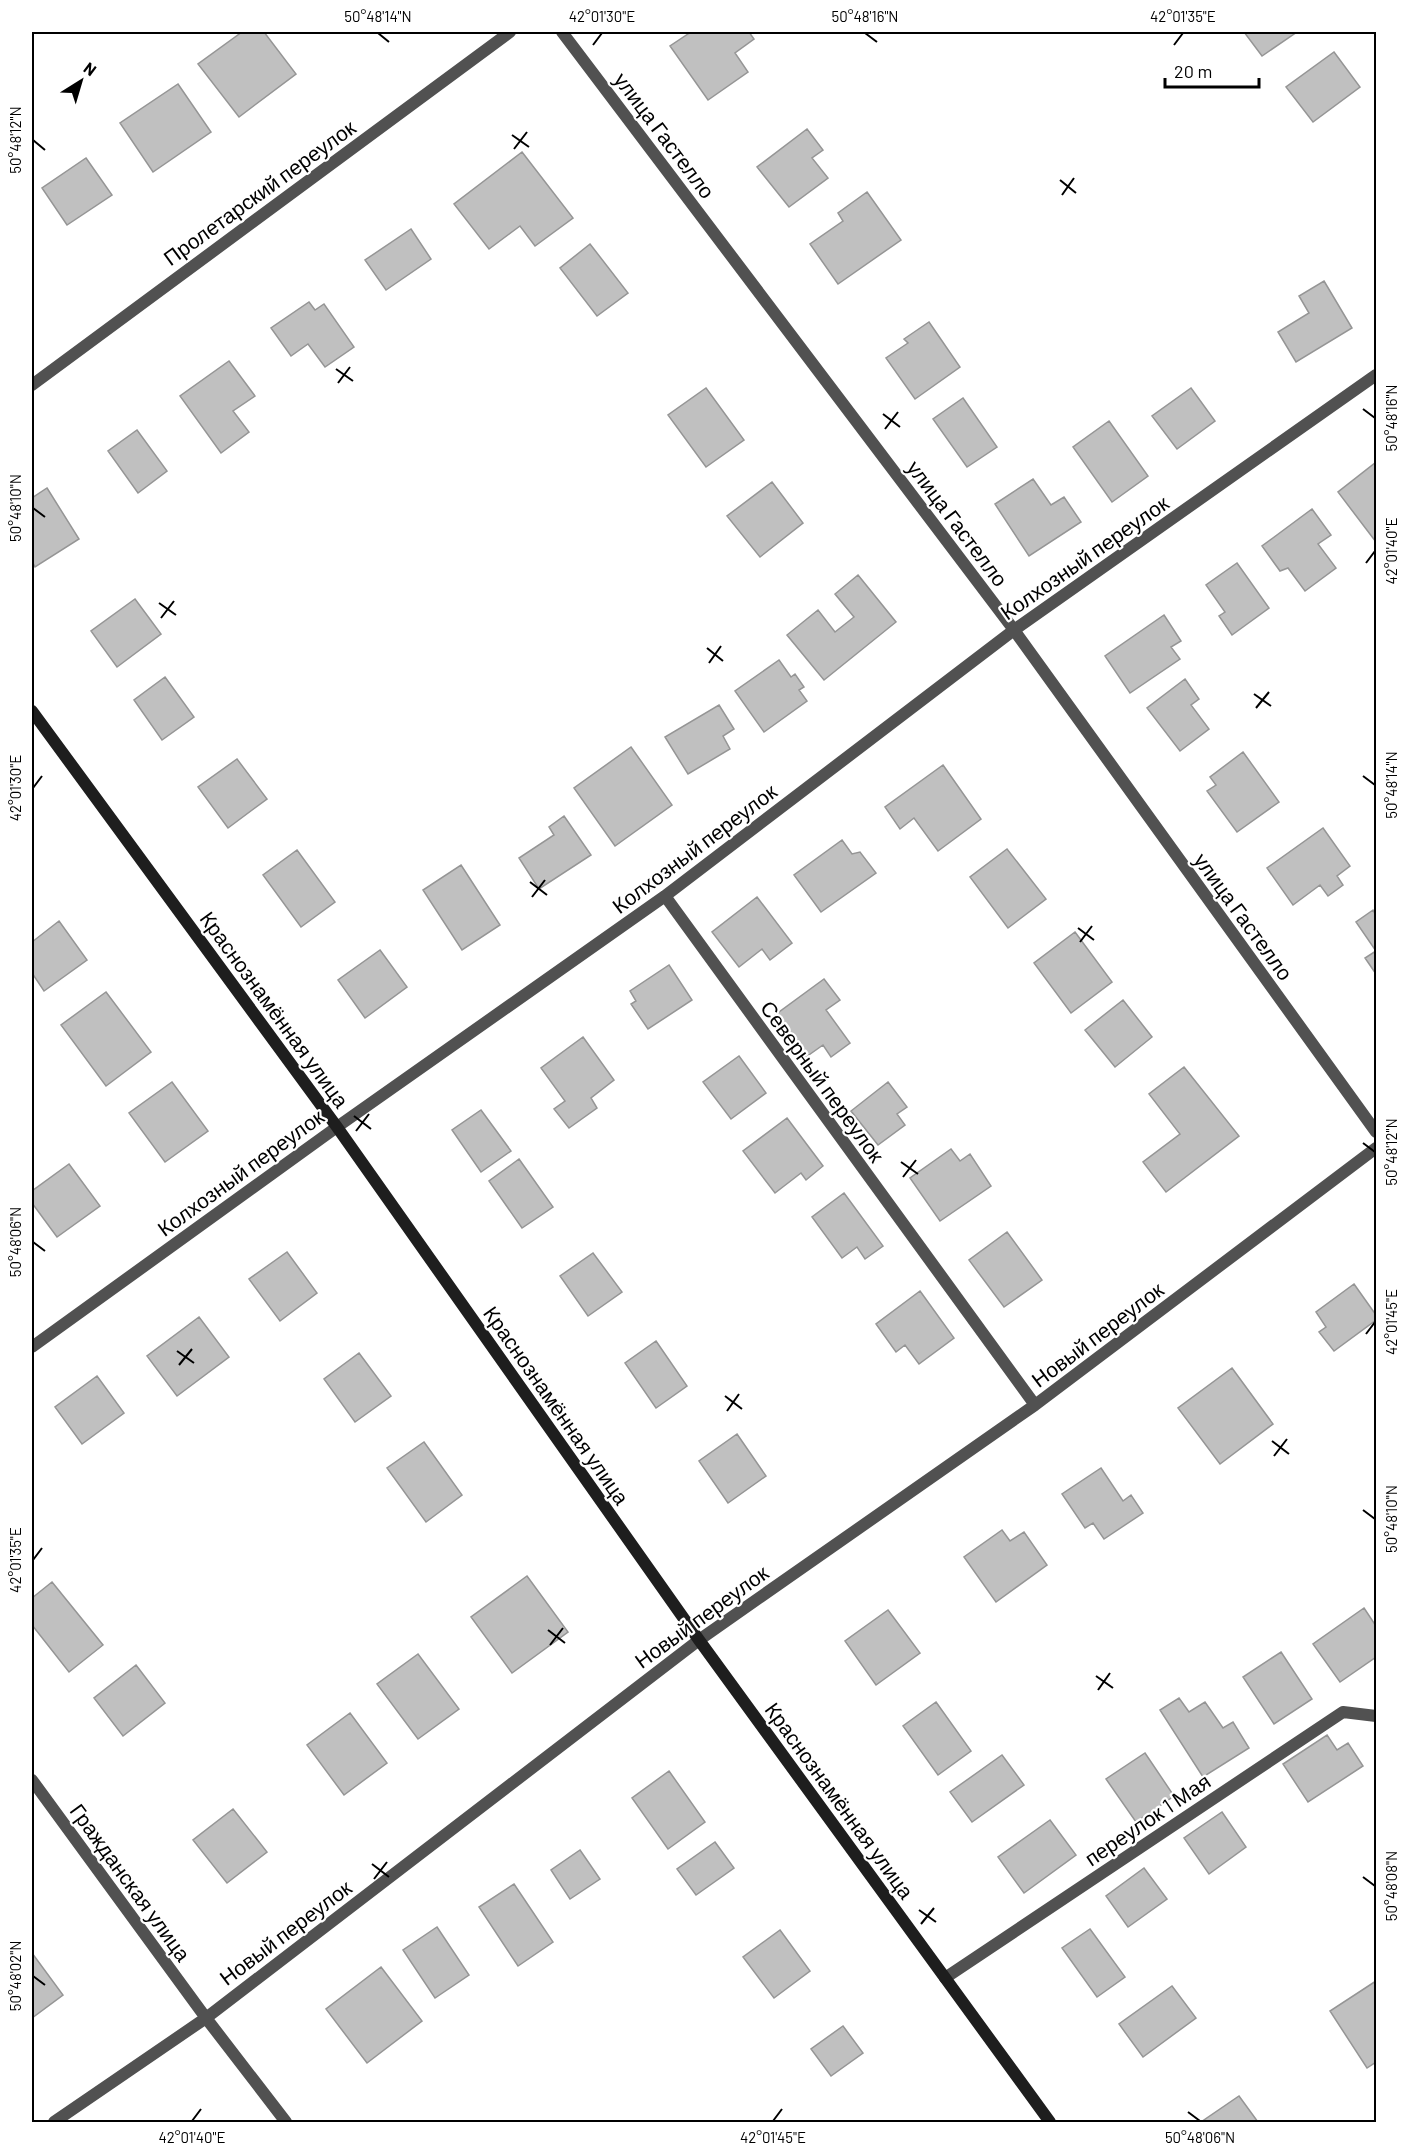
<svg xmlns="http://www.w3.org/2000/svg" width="1408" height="2154" font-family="Barlow,sans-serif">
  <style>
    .building { fill: #c0c0c0; stroke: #959595; stroke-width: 1.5 }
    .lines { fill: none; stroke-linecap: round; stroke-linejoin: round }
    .street { stroke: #515151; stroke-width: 12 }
    .secondary { stroke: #1e1e1e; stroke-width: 12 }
    .ticks { fill: none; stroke: #000; stroke-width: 2 }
    .labels { text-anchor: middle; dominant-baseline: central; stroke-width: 4.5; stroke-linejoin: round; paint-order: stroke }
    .street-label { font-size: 21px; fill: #000; stroke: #fff }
    .neatline { fill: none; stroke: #000; stroke-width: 2 }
    .ticks-label { font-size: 15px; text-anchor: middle; fill: #000 }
  </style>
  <rect width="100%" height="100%" fill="#fff"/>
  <!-- building -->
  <path class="building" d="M 242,32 L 264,32 L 296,74 L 239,117 L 198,64 Z
    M 691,32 L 749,32 L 754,39 L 735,53 L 748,72 L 708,100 L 670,46 Z
    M 1244,32 L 1297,32 L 1262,56 Z
    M 1334,52 L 1360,87 L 1313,122 L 1286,87 Z
    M 178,84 L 211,132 L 153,172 L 120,123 Z
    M 807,129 L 823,150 L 812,158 L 828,178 L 789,207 L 757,167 Z
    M 522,152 L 573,218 L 535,246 L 520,226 L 489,249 L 454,204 Z
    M 86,158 L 112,195 L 67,225 L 42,188 Z
    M 867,192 L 901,240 L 838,284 L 810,244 L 843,221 L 838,213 Z
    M 411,229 L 431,259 L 386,290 L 365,260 Z
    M 590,244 L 628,293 L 597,316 L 560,268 Z
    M 1324,281 L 1352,328 L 1296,362 L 1278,332 L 1309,313 L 1299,296 Z
    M 309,302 L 315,310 L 324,304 L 354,347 L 325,367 L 308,344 L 291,356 L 271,328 Z
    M 929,322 L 960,367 L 915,399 L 886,358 L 908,343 L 904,339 Z
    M 229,361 L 255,396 L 233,411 L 249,432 L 221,453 L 180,396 Z
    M 706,388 L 744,440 L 706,467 L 668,415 Z
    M 1191,388 L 1215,421 L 1177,449 L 1152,416 Z
    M 963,398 L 997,447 L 967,467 L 933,419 Z
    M 1109,421 L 1148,476 L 1112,502 L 1073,447 Z
    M 137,430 L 167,471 L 138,493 L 108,451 Z
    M 1375,463 L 1376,465 L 1376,542 L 1338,492 Z
    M 1033,479 L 1051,505 L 1064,497 L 1081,522 L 1029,556 L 995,504 Z
    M 772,482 L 803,523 L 760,557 L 727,516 Z
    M 47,488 L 79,539 L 35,567 L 32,561 L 32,498 Z
    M 1312,509 L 1331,535 L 1318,544 L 1336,568 L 1305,591 L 1288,568 L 1280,571 L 1262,546 Z
    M 1237,563 L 1269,608 L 1232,635 L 1219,616 L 1225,612 L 1206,585 Z
    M 858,575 L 896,622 L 824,680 L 787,635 L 818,610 L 835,632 L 854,617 L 835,594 Z
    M 135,599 L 161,634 L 117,667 L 91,631 Z
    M 1164,615 L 1181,641 L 1171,647 L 1180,659 L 1130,693 L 1105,656 Z
    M 779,660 L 791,677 L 795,674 L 804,687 L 799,690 L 807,701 L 764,732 L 735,691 Z
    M 165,677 L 194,717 L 162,740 L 134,700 Z
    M 1185,679 L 1199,699 L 1191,705 L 1209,729 L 1180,751 L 1147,708 Z
    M 719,705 L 734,729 L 723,736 L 730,749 L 688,774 L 665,737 Z
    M 631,747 L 672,805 L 615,846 L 574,788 Z
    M 1243,752 L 1279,802 L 1237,832 L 1207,791 L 1216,785 L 1210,777 Z
    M 237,759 L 267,799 L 228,828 L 198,787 Z
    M 943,765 L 981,819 L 938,851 L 914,818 L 900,829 L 885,807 Z
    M 564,816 L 591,855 L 539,889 L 519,858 L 554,835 L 549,827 Z
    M 1323,828 L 1350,866 L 1337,876 L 1343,885 L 1328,896 L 1320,885 L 1293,905 L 1267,868 Z
    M 842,840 L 852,854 L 860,852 L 876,873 L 821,912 L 794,875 Z
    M 1007,849 L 1046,899 L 1008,928 L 970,877 Z
    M 297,850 L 335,902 L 301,927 L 263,875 Z
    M 461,865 L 500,925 L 462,950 L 423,890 Z
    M 757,897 L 792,943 L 770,960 L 762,949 L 739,967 L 712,932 Z
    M 1373,910 L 1376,916 L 1376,974 L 1365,958 L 1376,951 L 1356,922 Z
    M 59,921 L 87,960 L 44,991 L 32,973 L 32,942 Z
    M 1075,932 L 1112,982 L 1071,1013 L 1034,963 Z
    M 380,950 L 407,987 L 365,1018 L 338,980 Z
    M 669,965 L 692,1000 L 648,1029 L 631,1004 L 636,1001 L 630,991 Z
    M 824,979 L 840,1000 L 826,1010 L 850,1043 L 831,1057 L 823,1045 L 806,1057 L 775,1015 Z
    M 106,992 L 151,1052 L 106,1086 L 61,1025 Z
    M 1123,1000 L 1152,1037 L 1115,1067 L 1085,1030 Z
    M 583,1037 L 614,1080 L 591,1098 L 597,1108 L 569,1128 L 554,1109 L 565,1101 L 541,1068 Z
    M 739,1056 L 766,1093 L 731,1119 L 703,1082 Z
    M 1184,1067 L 1239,1136 L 1166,1192 L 1143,1162 L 1180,1134 L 1149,1094 Z
    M 172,1082 L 208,1131 L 165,1162 L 129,1113 Z
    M 888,1082 L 907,1107 L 897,1114 L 905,1125 L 878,1145 L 851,1111 Z
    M 481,1110 L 511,1151 L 481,1172 L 452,1130 Z
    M 787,1118 L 823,1166 L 806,1180 L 801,1173 L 775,1193 L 743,1151 Z
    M 951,1149 L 960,1161 L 970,1154 L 991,1186 L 940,1221 L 910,1178 Z
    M 519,1159 L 553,1207 L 522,1228 L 489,1181 Z
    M 69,1164 L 100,1206 L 57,1237 L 32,1203 L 32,1191 Z
    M 844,1193 L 883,1246 L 865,1259 L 857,1247 L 842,1258 L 812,1217 Z
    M 1007,1232 L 1042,1280 L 1004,1307 L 969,1260 Z
    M 287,1252 L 317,1293 L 280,1321 L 249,1279 Z
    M 593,1253 L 622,1292 L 588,1316 L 560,1276 Z
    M 1354,1284 L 1376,1315 L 1376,1320 L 1334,1351 L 1319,1332 L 1326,1327 L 1316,1312 Z
    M 920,1291 L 954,1338 L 919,1364 L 905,1345 L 896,1352 L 876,1324 Z
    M 199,1317 L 229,1357 L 177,1396 L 147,1356 Z
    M 656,1341 L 687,1386 L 656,1408 L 625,1363 Z
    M 359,1353 L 391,1396 L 355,1422 L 324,1379 Z
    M 1232,1368 L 1273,1424 L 1220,1464 L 1178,1408 Z
    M 97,1376 L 124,1413 L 82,1444 L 55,1407 Z
    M 737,1434 L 766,1476 L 728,1503 L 699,1461 Z
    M 424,1442 L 462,1495 L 426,1522 L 387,1468 Z
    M 1101,1468 L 1123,1501 L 1131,1495 L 1143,1513 L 1104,1539 L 1093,1523 L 1085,1528 L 1062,1494 Z
    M 1002,1530 L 1010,1541 L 1024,1532 L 1047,1565 L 996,1602 L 964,1557 Z
    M 527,1576 L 568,1632 L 512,1673 L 471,1617 Z
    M 52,1582 L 103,1645 L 69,1672 L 32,1625 L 32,1598 Z
    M 1364,1608 L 1376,1626 L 1376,1657 L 1340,1682 L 1313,1644 Z
    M 888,1610 L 920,1653 L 876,1685 L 845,1641 Z
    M 1281,1652 L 1312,1699 L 1274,1724 L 1243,1677 Z
    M 418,1654 L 459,1709 L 418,1739 L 377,1684 Z
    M 136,1665 L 165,1703 L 123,1736 L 94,1698 Z
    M 1179,1698 L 1189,1712 L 1205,1702 L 1223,1728 L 1233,1722 L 1249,1748 L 1203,1777 L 1160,1710 Z
    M 936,1702 L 971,1751 L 938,1775 L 903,1726 Z
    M 350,1713 L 387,1763 L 344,1795 L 307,1745 Z
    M 1327,1735 L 1337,1750 L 1348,1743 L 1363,1766 L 1308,1802 L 1283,1764 Z
    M 1145,1753 L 1174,1796 L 1136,1822 L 1106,1779 Z
    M 1002,1755 L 1024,1785 L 972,1822 L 950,1792 Z
    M 669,1771 L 705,1822 L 668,1849 L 632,1798 Z
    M 233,1809 L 267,1852 L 227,1883 L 193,1840 Z
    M 1222,1812 L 1246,1847 L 1209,1874 L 1184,1838 Z
    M 1050,1820 L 1076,1855 L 1024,1893 L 998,1857 Z
    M 715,1842 L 734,1868 L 696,1895 L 677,1869 Z
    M 580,1850 L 600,1879 L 570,1899 L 551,1870 Z
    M 1144,1868 L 1167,1899 L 1128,1927 L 1106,1896 Z
    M 514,1884 L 553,1942 L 518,1966 L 479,1907 Z
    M 437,1927 L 469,1975 L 435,1998 L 403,1950 Z
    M 1090,1929 L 1125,1977 L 1097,1997 L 1062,1948 Z
    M 780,1930 L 810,1971 L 774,1998 L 743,1957 Z
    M 32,1953 L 63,1995 L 32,2018 Z
    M 381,1967 L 422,2021 L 367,2063 L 326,2009 Z
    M 1376,1981 L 1376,2062 L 1367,2068 L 1330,2011 Z
    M 1172,1986 L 1196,2018 L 1143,2057 L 1119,2024 Z
    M 843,2026 L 863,2053 L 831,2076 L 811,2049 Z
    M 1239,2096 L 1258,2122 L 1201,2122 Z"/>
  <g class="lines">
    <!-- street -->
    <path class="street" d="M 562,32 L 1014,630 L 1376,1132
      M 32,385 L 510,32
      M 665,896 L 1035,1405
      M 32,1347 L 337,1127 L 665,896 L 1014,630 L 1376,375
      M 32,1780 L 206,2018 L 286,2122
      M 945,1978 L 1343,1712 L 1376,1716
      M 54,2122 L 206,2018 L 699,1640 L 1035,1405 L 1376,1148"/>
    <!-- secondary -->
    <path class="secondary" d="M 32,711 L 337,1127 L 699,1640 L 1050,2122"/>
  </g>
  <!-- ticks -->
  <path class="ticks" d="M 378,33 L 389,42M 865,33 L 877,42M 593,45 L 602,33M 1174,45 L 1183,33M 512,135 L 529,147M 33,140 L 45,150M 514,149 L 527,132M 1060,180 L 1076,193M 1062,195 L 1074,178M 336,369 L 353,381M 338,383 L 350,367M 1363,409 L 1375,418M 883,414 L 900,427M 885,429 L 898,412M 33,508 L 45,517M 1366,563 L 1375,551M 159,603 L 176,615M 161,618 L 174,601M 707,648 L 723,661M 709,663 L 721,646M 1254,694 L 1271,706M 1256,708 L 1269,692M 1363,776 L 1375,785M 33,788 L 42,776M 530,882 L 547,895M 532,897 L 545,880M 1078,928 L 1094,940M 1080,942 L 1092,926M 354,1116 L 371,1129M 356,1131 L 369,1114M 1363,1143 L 1375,1152M 901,1162 L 918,1174M 903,1177 L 916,1160M 33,1242 L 45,1251M 1366,1334 L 1375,1322M 177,1351 L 194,1363M 179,1365 L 192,1349M 725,1396 L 742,1409M 727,1411 L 739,1394M 1272,1441 L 1289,1454M 1274,1456 L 1287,1439M 1363,1510 L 1375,1519M 33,1560 L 42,1548M 548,1630 L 565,1643M 550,1645 L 563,1628M 1096,1676 L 1113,1688M 1098,1690 L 1110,1673M 372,1864 L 389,1877M 1363,1877 L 1375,1886M 374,1879 L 387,1862M 919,1910 L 936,1922M 921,1924 L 934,1908M 33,1976 L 45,1985M 1188,2112 L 1200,2121M 192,2121 L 201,2109M 773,2121 L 782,2109"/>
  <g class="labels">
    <!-- street labels -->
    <g class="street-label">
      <text transform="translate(665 135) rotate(53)">улица Гастелло</text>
      <text transform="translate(259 192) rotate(-36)">Пролетарский переулок</text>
      <text transform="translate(958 523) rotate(53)">улица Гастелло</text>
      <text transform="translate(1084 557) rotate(-35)">Колхозный переулок</text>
      <text transform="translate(694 848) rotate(-37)">Колхозный переулок</text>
      <text transform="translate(1244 916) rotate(54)">улица Гастелло</text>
      <text transform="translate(275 1009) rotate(54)">Краснознамённая улица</text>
      <text transform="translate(823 1081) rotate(54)">Северный переулок</text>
      <text transform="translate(240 1172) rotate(-36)">Колхозный переулок</text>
      <text transform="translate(1097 1334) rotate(-37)">Новый переулок</text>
      <text transform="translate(557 1405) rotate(55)">Краснознамённая улица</text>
      <text transform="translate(701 1616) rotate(-36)">Новый переулок</text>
      <text transform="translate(840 1800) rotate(54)">Краснознамённая улица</text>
      <text transform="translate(1147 1819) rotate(-34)">переулок 1 Мая</text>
      <text transform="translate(131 1882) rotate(54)">Гражданская улица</text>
      <text transform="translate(285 1932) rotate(-37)">Новый переулок</text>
    </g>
  </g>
  <!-- border -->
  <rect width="1408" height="2154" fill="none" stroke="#ffffff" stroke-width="66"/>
  <!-- north arrow -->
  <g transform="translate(81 81) rotate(37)" stroke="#ffffff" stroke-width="4.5" paint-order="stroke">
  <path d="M0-4.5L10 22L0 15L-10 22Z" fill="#000000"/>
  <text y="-9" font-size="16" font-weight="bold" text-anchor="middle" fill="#000000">N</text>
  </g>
  <!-- scale -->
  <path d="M1165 78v9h94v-9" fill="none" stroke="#000000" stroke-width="3"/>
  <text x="1174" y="78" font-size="18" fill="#000000" stroke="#ffffff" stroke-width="4.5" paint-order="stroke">20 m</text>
  <rect x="33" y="33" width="1342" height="2088" class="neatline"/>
  <g class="ticks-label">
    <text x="378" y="22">50°48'14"N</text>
    <text x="602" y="22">42°01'30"E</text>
    <text x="865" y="22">50°48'16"N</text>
    <text x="1183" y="22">42°01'35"E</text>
    <text transform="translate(16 140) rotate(-90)" y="5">50°48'12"N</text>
    <text transform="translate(1392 418) rotate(-90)" y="5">50°48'16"N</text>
    <text transform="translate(16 508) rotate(-90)" y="5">50°48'10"N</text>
    <text transform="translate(1392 551) rotate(-90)" y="5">42°01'40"E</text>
    <text transform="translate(1392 785) rotate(-90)" y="5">50°48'14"N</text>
    <text transform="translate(16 788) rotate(-90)" y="5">42°01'30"E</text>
    <text transform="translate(1392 1152) rotate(-90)" y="5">50°48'12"N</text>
    <text transform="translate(16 1242) rotate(-90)" y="5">50°48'06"N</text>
    <text transform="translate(1392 1322) rotate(-90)" y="5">42°01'45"E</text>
    <text transform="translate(1392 1519) rotate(-90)" y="5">50°48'10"N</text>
    <text transform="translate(16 1560) rotate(-90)" y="5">42°01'35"E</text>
    <text transform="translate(1392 1886) rotate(-90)" y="5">50°48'08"N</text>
    <text transform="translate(16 1976) rotate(-90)" y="5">50°48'02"N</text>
    <text x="192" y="2143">42°01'40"E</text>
    <text x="773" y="2143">42°01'45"E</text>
    <text x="1200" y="2143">50°48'06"N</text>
  </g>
</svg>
